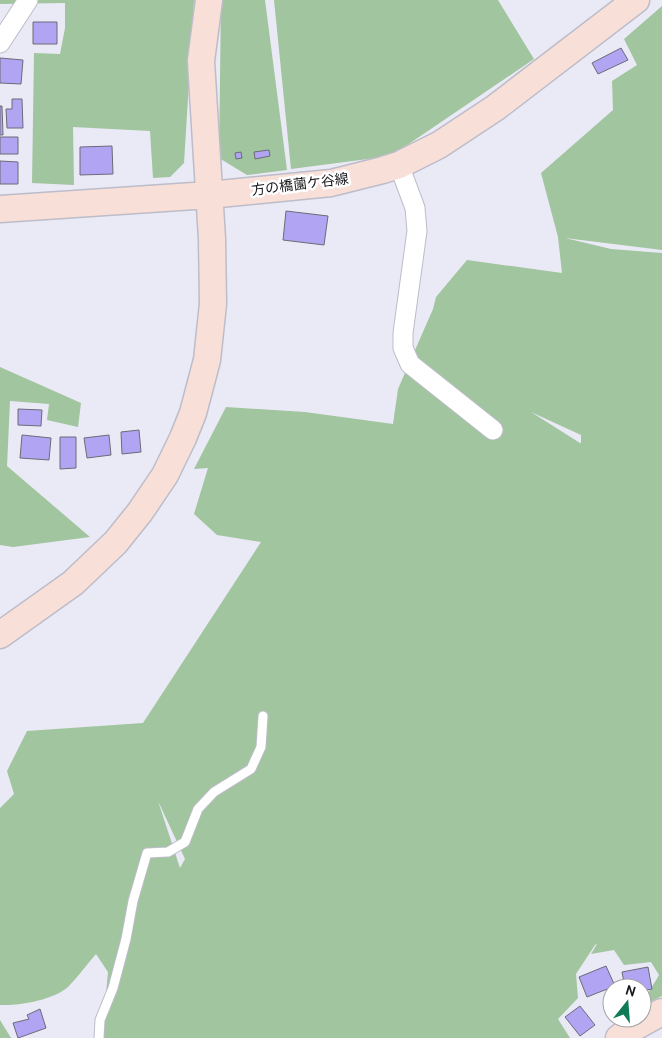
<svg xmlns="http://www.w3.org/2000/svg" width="662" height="1038" font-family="Cabin,'Noto Sans JP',sans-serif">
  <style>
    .green { fill: #a1c59e; fill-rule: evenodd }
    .building { fill: #b1a5f3; stroke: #6c6b77 }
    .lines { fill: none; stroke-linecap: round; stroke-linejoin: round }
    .lane-casing { stroke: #bdbcc9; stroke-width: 11 }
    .street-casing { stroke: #bdbcc9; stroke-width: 21 }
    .secondary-casing { stroke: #bdbcc9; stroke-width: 29 }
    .lane { stroke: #fff; stroke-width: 9 }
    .street { stroke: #fff; stroke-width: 19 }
    .secondary { stroke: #f8e0d9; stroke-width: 26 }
    .labels { text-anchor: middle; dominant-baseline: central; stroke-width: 5; stroke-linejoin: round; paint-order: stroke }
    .street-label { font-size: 14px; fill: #19191d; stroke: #fff }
  </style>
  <rect width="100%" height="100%" fill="#eae9f6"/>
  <!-- green -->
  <path class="green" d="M 0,0 L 211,0 L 194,1 L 184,163 L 170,177 L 153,178 L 150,131 L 73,127 L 74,185 L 32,183 L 34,53 L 60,54 L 65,28 L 65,3 L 0,4 Z
    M 221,0 L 265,0 L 287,170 L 247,175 L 219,158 Z
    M 274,0 L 498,0 L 534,59 L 391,156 L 291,169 Z
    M 662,6 L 662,250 L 565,238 L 611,249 L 662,253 L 662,996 L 642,1006 C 643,999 655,983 659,975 L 651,962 L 624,965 L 614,950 L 591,954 L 597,944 L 595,945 L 576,974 L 578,998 L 558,1019 L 570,1038 L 102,1038 L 108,972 L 96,954 C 87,964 78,977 68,987 C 53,1000 19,1006 0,1005 L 0,808 L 14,794 L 7,771 L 27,731 L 143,723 L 261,542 L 217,535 L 194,514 L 208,468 L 194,469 L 226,407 L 305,412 L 393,424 L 398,389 L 433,309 L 436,297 L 467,260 L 562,273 L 558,237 L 541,173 L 613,110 L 612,81 L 637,65 L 624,39 ZM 531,412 L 581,435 L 581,443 L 580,443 ZM 158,801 L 185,859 L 180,868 Z
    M 0,367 L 81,403 L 78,427 L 47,420 L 49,404 L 10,401 L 7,466 L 90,537 L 13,547 L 0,545 Z
    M 0,1020 L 11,1038 L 0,1038 Z"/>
  <!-- building -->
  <path class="building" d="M 33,22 L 57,22 L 57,44 L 33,44 Z
    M 621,48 L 628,60 L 598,74 L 592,63 Z
    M 0,58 L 23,60 L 21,84 L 0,83 Z
    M 12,99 L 22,99 L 23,128 L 7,128 L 6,109 L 12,109 Z
    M 0,106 L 2,106 L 3,135 L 0,135 Z
    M 0,137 L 18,137 L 18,154 L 0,154 Z
    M 112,146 L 113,174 L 80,175 L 80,147 Z
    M 269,150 L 270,156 L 255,159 L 254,152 Z
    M 241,152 L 242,158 L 236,159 L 235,153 Z
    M 0,161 L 18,162 L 18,184 L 0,184 Z
    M 286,211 L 328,216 L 324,245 L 283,240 Z
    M 18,409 L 42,410 L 41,426 L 18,425 Z
    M 139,430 L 141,452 L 122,454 L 121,432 Z
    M 22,435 L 51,438 L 49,460 L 20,458 Z
    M 109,435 L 111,455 L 87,458 L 84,438 Z
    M 60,437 L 76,437 L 76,468 L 60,469 Z
    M 606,966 L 615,986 L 587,997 L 579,977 Z
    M 648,967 L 652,989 L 642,991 L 642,988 L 625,988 L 622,972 Z
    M 580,1006 L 595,1025 L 580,1036 L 565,1017 Z
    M 40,1009 L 46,1028 L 18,1038 L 13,1023 L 29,1019 L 27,1015 Z"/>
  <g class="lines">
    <defs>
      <path id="lane" d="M 99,1038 L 100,1020 L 113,988 L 126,939 L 133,901 L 147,853 L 168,852 L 185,842 L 198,809 L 214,792 L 251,769 L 261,747 L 263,716"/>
      <path id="street" d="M 0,43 L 28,0
        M 399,165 L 415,208 L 417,231 L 403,333 L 403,348 L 410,364 L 493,430"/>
      <path id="secondary" d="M 0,209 L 209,195 L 331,183 L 383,170 L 399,165 L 439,145 L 495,108 L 636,0
        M 0,635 L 73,583 L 116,542 L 140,512 L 165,475 L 183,438 L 193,413 L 207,360 L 213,304 L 212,239 L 201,61 L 209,0
        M 619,1038 L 631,1029 L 662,1012"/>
    </defs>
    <!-- lane casing -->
    <use href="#lane" class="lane-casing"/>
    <!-- street casing -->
    <use href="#street" class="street-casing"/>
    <!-- secondary casing -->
    <use href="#secondary" class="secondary-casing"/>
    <!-- lane -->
    <use href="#lane" class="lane"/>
    <!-- street -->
    <use href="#street" class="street"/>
    <!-- secondary -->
    <use href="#secondary" class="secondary"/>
  </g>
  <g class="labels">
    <!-- street labels -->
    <g class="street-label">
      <text transform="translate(300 184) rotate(-7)">方の橋薗ケ谷線</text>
    </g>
  </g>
  <!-- north arrow -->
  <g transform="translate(627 1003) rotate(17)"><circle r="24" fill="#ffffff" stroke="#a3a3a5"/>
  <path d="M0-4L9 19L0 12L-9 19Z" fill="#0f7b56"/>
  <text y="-8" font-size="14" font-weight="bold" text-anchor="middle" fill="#19191d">N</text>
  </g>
</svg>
